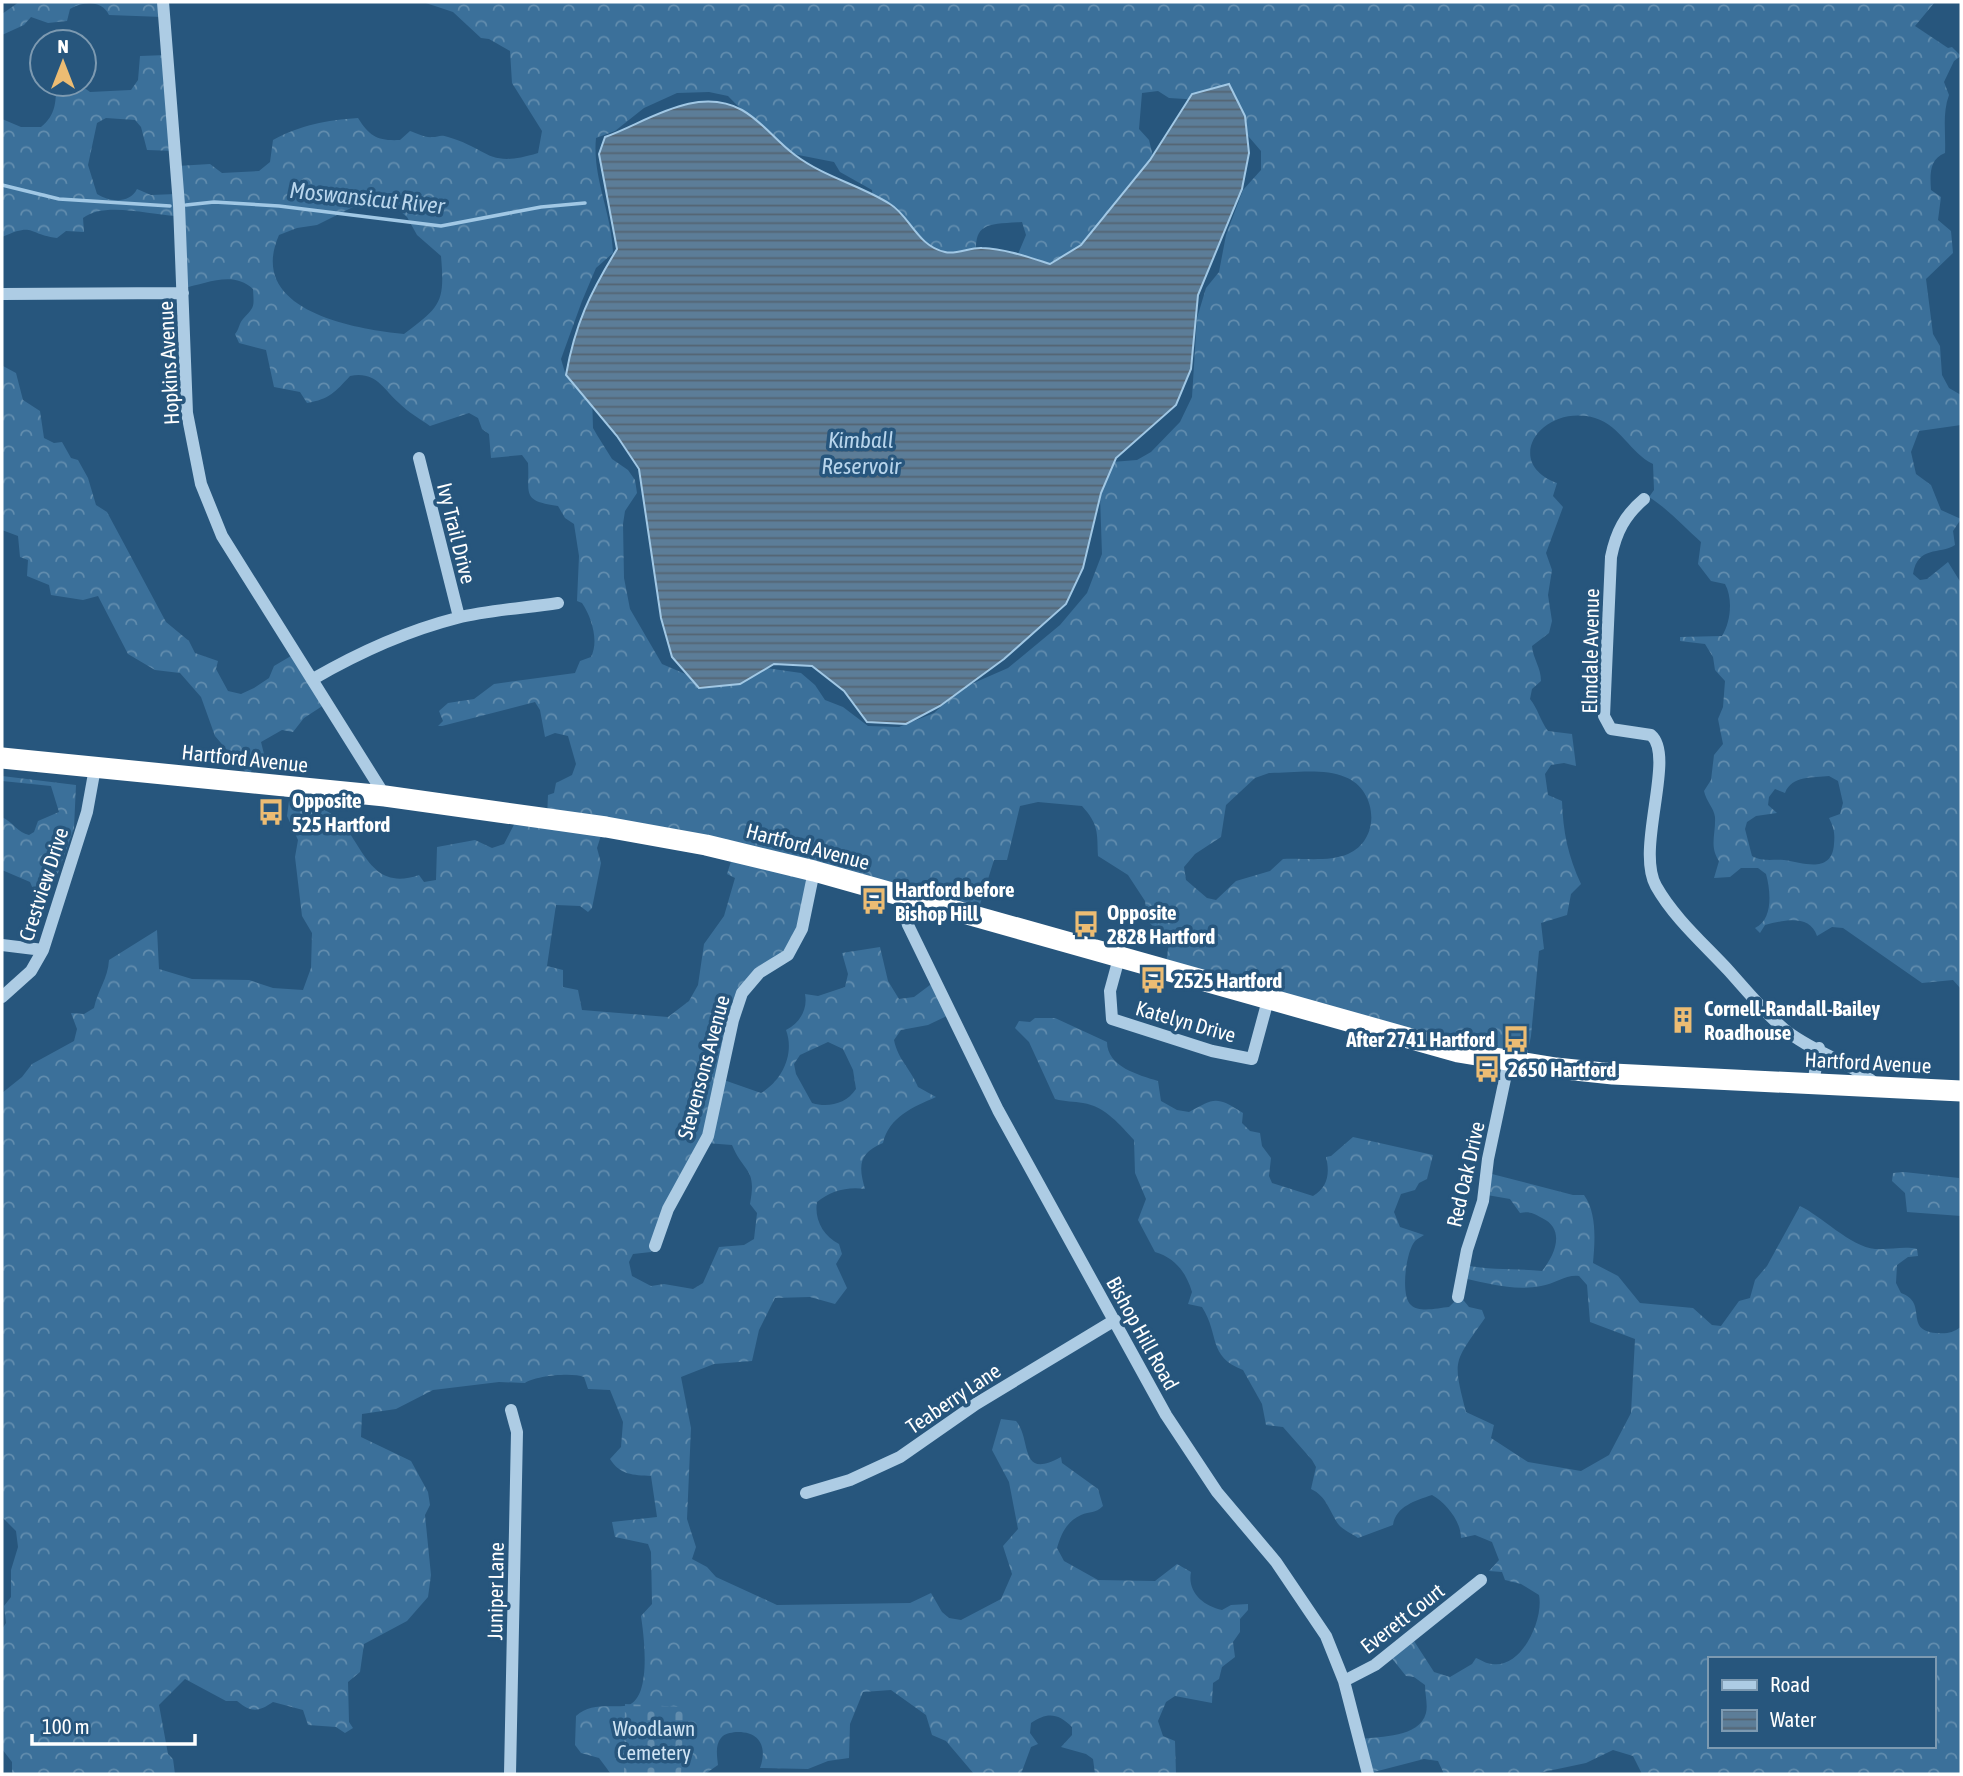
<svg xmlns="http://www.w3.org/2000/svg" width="1963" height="1776" font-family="'Asap Condensed',sans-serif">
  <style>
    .forest { fill: url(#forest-crowns); fill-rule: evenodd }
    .cemetery { fill: url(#cemetery-stones) }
    .water { fill: url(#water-rules); stroke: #a1c8e5; stroke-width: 2 }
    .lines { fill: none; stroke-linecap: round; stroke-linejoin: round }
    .stream { stroke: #a1c8e5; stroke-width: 3.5 }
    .minor { stroke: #adcce4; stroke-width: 12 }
    .highway { stroke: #fff; stroke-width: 21 }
    .labels { text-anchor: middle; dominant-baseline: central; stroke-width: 7; stroke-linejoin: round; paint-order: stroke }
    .street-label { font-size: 21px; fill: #fff; stroke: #27567d }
    .poi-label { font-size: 21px; font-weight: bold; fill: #fff; stroke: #27567d; text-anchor: start }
    .park-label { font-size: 21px; fill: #cfe4f4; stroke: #27567d }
    .water-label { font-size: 23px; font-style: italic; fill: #b8d5ec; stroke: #27567d }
  </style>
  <defs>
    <pattern id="forest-crowns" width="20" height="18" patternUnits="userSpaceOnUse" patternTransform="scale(1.75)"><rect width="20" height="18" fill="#3b709a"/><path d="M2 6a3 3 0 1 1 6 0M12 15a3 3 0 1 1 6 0" fill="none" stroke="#628dae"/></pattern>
    <pattern id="cemetery-stones" width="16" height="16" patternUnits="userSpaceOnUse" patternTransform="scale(1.75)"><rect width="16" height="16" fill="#3b709a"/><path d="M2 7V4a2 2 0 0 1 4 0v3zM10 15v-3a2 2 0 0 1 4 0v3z" fill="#628dae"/></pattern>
    <pattern id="water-rules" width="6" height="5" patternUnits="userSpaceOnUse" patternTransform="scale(1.75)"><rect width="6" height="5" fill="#5c7d98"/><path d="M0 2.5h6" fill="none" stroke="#546472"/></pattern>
  </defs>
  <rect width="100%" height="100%" fill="#27567d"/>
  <!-- forest -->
  <path class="forest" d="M 19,2 L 164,2 L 163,17 L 109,15 C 102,0 83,1 70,9 L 67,21 L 48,23 L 31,17 L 24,25 L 2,35 L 2,14 Z
    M 423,2 L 1935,2 L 1915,26 L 1948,48 L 1952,47 L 1961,56 L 1954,61 L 1944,82 L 1949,95 C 1942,114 1946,132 1945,153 C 1929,159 1930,175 1931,190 L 1941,197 L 1938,220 L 1951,231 L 1953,253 L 1926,279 L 1933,334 L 1940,346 L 1942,375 L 1949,388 L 1961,395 L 1961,425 L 1919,431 L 1911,452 L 1916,474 L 1931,485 L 1941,510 L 1961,519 L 1953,531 L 1955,545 C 1939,555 1918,545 1913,574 L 1920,580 L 1927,579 L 1948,562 L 1961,583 L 1961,989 L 1953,980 L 1922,983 L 1843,928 L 1832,927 L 1817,936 C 1810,914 1784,920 1765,925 L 1760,933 L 1755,928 C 1773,920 1771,892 1766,874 L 1758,868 L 1741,868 L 1730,877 L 1714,878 L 1719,861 C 1709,846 1716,834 1715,817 C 1714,808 1706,801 1704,791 L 1711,780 L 1714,755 L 1723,744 L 1718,719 L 1723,707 L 1725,681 L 1715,670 L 1713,657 L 1705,644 L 1680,641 L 1680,637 L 1722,636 C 1731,622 1733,598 1725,584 L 1711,581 L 1698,564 L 1701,542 C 1683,526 1668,509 1649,497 L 1654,490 L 1653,464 C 1630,453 1621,426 1595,418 C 1542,403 1501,462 1557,483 L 1553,496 L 1563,507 L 1546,553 L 1552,570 L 1548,595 L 1552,621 L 1549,633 L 1532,646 C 1533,659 1541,667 1541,681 L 1532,689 L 1530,699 C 1538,709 1540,720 1548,731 L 1572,734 L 1576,766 L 1564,763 L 1551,765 L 1545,774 L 1548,795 L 1562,801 C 1563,832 1568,856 1581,884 L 1571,894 L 1567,915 L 1541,923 L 1544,949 L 1539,951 L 1531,1036 L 1525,1065 L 1165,969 L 1169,943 L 1147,920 L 1145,901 L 1128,875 L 1098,856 C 1097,832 1099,825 1082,806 L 1038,802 L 1020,806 L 1007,860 L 994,860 L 977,914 L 819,872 L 790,951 L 743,991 L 721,1079 L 761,1093 C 782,1081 795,1054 786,1030 C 800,1023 808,1009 805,994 L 818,996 L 845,987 L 848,974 L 842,953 L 880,947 L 888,981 L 899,999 L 914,997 L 934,982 L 951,1014 L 928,1025 L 901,1030 L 894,1040 C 898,1060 911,1069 918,1087 L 936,1097 C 913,1107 889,1117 883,1143 C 859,1153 858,1165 865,1189 C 848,1186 830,1191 817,1202 C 814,1219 823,1236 839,1244 L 842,1254 L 836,1264 L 847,1288 L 835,1304 L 810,1297 L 775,1298 L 759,1330 L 752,1361 L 714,1364 L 681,1377 L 691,1428 L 687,1519 L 696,1547 L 692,1559 L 707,1567 L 716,1577 L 777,1605 L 910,1603 L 931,1593 L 942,1612 L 949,1618 L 961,1620 L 1001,1599 L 1012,1574 L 1003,1546 L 1018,1529 L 1009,1482 L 992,1450 L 1001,1419 L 1016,1421 C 1032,1439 1018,1481 1061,1457 L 1062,1463 L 1098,1489 L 1103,1506 C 1095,1514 1090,1511 1081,1515 C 1067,1521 1061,1534 1057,1548 L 1064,1561 L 1098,1580 L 1155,1581 L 1177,1564 L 1191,1572 C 1187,1592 1203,1606 1222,1610 L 1231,1605 L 1248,1604 L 1248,1610 L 1240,1619 L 1240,1632 L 1233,1642 L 1235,1657 L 1222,1667 L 1219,1679 L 1213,1683 L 1212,1703 L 1175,1696 L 1166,1702 L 1158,1721 L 1163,1736 L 1175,1741 L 1176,1774 L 1095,1774 L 1093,1759 L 1086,1754 L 1061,1747 L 1072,1735 L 1072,1727 C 1058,1713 1047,1712 1031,1723 L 1030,1733 L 1038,1744 L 1031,1747 L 1021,1774 L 974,1774 L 946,1741 L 932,1735 L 926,1715 L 891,1690 L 863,1692 L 850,1724 L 849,1758 L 828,1761 L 808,1769 L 760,1768 C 768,1746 759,1731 736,1732 C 730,1733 725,1733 721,1738 C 715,1745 717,1756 718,1765 L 705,1774 L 611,1774 L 599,1758 L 581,1753 L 575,1745 L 576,1716 C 590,1703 607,1707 624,1706 C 653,1704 644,1636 641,1616 L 652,1604 L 651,1552 L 648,1544 L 615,1537 L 612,1522 L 657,1517 L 651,1476 C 633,1475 620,1475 610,1459 L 621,1447 L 623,1422 L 610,1390 L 588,1389 L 584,1377 C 572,1372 534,1376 525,1383 L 499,1382 L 433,1390 L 396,1409 L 362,1414 L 361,1437 L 411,1461 L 428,1492 L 430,1505 L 425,1515 L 431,1575 L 428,1597 L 407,1621 L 364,1644 L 360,1672 L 348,1682 L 349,1722 L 353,1728 L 345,1733 L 336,1727 L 308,1725 L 303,1710 L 273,1702 C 258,1712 252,1713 237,1701 L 226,1701 L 185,1679 L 159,1705 L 168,1754 L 173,1759 L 175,1774 L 12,1774 L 12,1762 L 2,1749 L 2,1629 L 6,1623 L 4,1606 L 11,1597 L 11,1570 L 18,1547 L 16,1531 L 2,1517 L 2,1093 L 22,1077 L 32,1064 L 74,1041 L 77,1029 L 71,1013 L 84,1014 L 94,1008 C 98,989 108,979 109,960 L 157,930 L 159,969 L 192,979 L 249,980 L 273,988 L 303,990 L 311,968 L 312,933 L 302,916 L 295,857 L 298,840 L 287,816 L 289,801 C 302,802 319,805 330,813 C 363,834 365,894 419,875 L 424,882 L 436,880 L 437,847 L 475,840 L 492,848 L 504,844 L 519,815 L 547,817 L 548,795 L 554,793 L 556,783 L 572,775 L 576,764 L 568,736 L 555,733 L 545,737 L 540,710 L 535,702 L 442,726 L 438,726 L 443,721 L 439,711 L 448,703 L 474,699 L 494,684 L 575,673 L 580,661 L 591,657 C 599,641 592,618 582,603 L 577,601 L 579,556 L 574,524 L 565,518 L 558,506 C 520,501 530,493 528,463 L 522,455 L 491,458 L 489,434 L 482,429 L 478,418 L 469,413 L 430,426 C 420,419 408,412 399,403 C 382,388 376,371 350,376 C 335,392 330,399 307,403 L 300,392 L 274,387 L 266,350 L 239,343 L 235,334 C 239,330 239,323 243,319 C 255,306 254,308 253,289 C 233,270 206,284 183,288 L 178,216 C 150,215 104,201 83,218 L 84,232 L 66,231 L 57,238 C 27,234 35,222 2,237 L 2,119 L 21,127 L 41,127 C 56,115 56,102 56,84 L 79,84 L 90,92 L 131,90 L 138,80 L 140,56 L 167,55 L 175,151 L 147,150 L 141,127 L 135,120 L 106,118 L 97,123 L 88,165 L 97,194 C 109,202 130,204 137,189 L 151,195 L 176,194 L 177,166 L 210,164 L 222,173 L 259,171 L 270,162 L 273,140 C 301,125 326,120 358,118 C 370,137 378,141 400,140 L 410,131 C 416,133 426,138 432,137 C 439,137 440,134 448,137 C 490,149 487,169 538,153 L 542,131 L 512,83 L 510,51 L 489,39 L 481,38 L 453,12 ZM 1158,91 L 1169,98 L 1218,101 L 1261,151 L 1261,170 L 1243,190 L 1226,235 L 1219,272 L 1206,288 L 1197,318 L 1192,397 L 1180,422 L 1151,452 L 1137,460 L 1112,462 L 1105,473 L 1100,496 L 1102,554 L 1087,593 L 1060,625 L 1008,668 L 960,689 L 934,713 L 899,727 L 868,726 L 843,707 L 825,700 L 815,685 L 801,673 L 766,668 L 704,682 L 662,664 L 630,609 L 624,578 L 623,524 L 625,511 L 637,493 L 635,480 L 628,470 L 612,459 L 597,435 L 593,428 L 592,394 L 575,373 L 566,376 L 561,359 L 582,301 L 596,268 L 613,253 C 612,214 592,177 596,138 L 615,131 L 644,108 L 677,93 L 709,92 L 728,96 L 783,152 L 834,162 L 840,172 L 872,190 L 873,204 L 958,269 L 977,270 C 973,225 978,224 1022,222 L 1026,235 L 1018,254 L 1077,275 L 1156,201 L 1152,152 L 1149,140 L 1139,129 L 1142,93 ZM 357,205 L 393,205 L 407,217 L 417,235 L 441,256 C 445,303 441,306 404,334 C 352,329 246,310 279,235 L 297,228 L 317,225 ZM 1269,773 C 1291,773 1324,768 1345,777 C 1377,789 1382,839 1348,854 C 1330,862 1303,858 1283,859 L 1270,871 L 1236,881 L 1216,900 L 1207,898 L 1186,880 L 1184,867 L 1195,854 L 1221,837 L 1226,805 L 1255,778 ZM 1829,776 L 1838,781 L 1843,803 L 1840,814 L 1829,818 C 1834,828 1835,833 1834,844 C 1832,874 1804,863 1784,860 C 1772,859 1763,862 1752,856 L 1745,829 L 1747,822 L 1756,816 L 1777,813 L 1768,805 L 1769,797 L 1775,789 L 1785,793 C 1792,775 1813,778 1829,776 ZM 604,826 L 734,852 L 727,874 L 735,878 L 724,916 L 704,944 L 698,985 L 689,1001 L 668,1017 L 582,1010 L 578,990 L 563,987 L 563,970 L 547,966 L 556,905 L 580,906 L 588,912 L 592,908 L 601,863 L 597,848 ZM 828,1042 L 843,1049 L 853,1070 L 856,1089 C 846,1104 828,1108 812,1103 L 796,1074 L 794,1064 L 800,1055 ZM 706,1143 L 732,1145 C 744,1174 757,1167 750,1204 L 757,1213 L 754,1239 L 744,1245 L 719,1247 L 703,1283 L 693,1289 L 664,1284 L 651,1286 L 632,1276 L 629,1262 L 633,1254 L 651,1252 L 655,1245 Z
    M 2,356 L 3,366 L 16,373 L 23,400 L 40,411 L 44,438 L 54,443 L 62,442 L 71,458 L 78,460 L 88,478 L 96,505 L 107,512 L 166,622 L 189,641 L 195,653 L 218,661 L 216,669 L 228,691 L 241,694 L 254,688 L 269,678 L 274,666 L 296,653 L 327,703 L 304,718 L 293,732 L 282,730 L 261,742 L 265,758 L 252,768 L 250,777 L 215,736 L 201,697 L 180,673 L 155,670 L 128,654 L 98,596 L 83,600 L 51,595 L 49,585 L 27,576 L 28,560 L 20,557 L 18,536 L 2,530 Z
    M 2,776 L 76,785 L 74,828 L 54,884 L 46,883 L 43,893 L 33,889 L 30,882 L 2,870 L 2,817 C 13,822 18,833 29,835 L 34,832 L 38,821 L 59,812 L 51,786 L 2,781 Z
    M 1035,1018 L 1055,1018 L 1107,1042 C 1107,1067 1139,1075 1158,1081 L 1161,1101 L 1177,1110 L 1189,1112 C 1214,1099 1215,1095 1243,1113 L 1242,1123 L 1250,1131 L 1260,1133 L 1262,1146 L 1271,1158 L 1269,1176 L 1272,1183 L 1313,1196 C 1328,1187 1330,1173 1326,1157 L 1331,1156 L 1353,1137 L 1433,1155 L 1427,1179 L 1419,1183 L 1415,1190 L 1401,1194 L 1394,1212 L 1400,1227 L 1424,1235 C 1421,1237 1417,1239 1415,1241 C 1406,1251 1400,1296 1411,1305 C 1419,1313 1438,1308 1449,1307 L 1460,1296 L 1469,1307 L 1482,1310 L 1485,1318 C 1454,1363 1452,1358 1466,1412 L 1494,1425 L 1491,1438 L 1528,1462 L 1581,1471 L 1609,1455 L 1631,1413 L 1635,1339 L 1590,1322 L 1587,1285 L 1579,1276 C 1567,1274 1554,1284 1541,1286 C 1514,1291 1490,1284 1463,1278 L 1465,1265 C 1491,1271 1516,1268 1542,1271 C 1555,1255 1566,1229 1542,1218 C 1533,1213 1529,1211 1520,1213 L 1510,1199 L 1487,1195 L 1488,1173 L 1573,1195 L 1584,1195 C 1597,1213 1595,1241 1593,1263 L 1618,1276 L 1640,1303 L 1693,1308 L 1712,1325 L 1721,1326 L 1739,1301 L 1750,1298 L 1755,1280 L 1767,1266 L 1800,1206 C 1820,1215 1851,1247 1875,1249 C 1890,1250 1904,1246 1917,1249 L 1918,1256 L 1908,1257 L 1897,1265 L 1896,1283 L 1901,1293 C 1929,1303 1903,1330 1936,1333 C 1947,1334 1952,1333 1961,1327 L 1961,1774 L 1642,1774 L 1633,1756 L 1613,1750 L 1586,1763 L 1534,1774 L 1444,1774 L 1438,1761 L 1424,1759 L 1370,1773 L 1361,1739 C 1381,1736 1419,1738 1426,1713 C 1428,1705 1425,1694 1425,1685 L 1414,1677 L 1406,1676 L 1390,1656 L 1414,1641 L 1434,1672 L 1450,1677 L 1472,1664 L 1476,1658 C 1481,1660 1487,1664 1492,1664 C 1522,1669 1544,1619 1539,1595 L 1521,1584 L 1505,1580 L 1502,1572 L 1489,1571 L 1499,1560 L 1492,1542 L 1475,1535 L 1461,1538 C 1461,1521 1446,1503 1432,1495 C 1415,1501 1396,1506 1393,1525 L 1358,1538 C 1353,1534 1343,1530 1339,1525 C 1330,1513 1327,1496 1311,1489 L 1316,1467 L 1312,1460 L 1283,1427 L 1266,1425 L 1262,1404 L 1243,1370 C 1207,1356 1220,1335 1202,1307 L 1188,1304 L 1192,1292 C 1186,1272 1175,1258 1155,1252 L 1138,1220 L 1146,1199 L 1135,1173 L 1134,1140 C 1121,1126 1105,1106 1083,1103 C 1074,1101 1065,1102 1055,1099 L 1029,1042 L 1015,1028 L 1019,1021 L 1030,1022 ZM 1709,1659 L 1933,1659 L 1933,1746 L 1709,1746 Z
    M 1904,1172 L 1959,1178 L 1961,1216 L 1907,1212 L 1905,1193 L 1892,1181 L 1893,1173 Z"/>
  <!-- cemetery -->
  <path class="cemetery" d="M 625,1704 L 684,1707 L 681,1774 L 624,1774 Z"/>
  <!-- water -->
  <path class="water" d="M 1229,84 L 1245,116 L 1249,153 L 1242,189 L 1198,295 L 1191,369 L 1176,405 L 1116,458 L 1101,493 L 1083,568 L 1066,604 L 1004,659 L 940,706 L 906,724 L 867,722 L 844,691 L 812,666 L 774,664 L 740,684 L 699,688 L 672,657 L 661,618 L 639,469 L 617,436 L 566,375 C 575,324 590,293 617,249 L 599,154 L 605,137 C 647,122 696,85 742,110 C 763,122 776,141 795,155 C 824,177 860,185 890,204 C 910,216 917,246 945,252 C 956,255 971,247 982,248 C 1006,249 1028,257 1050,264 L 1081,245 L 1150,160 L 1192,94 Z"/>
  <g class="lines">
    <!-- stream -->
    <path class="stream" d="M 2,185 L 59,199 L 170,206
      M 186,205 L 214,202 L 279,206 L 441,226 L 541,207 L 585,203"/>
    <!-- minor -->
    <path class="minor" d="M 163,2 L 179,205 L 187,413 L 201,484 L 222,536 L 385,796
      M 2,294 L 183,293
      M 419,458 L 459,617
      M 1644,499 C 1625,515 1616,532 1611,557 L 1604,716 L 1611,729 L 1651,735 C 1676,756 1635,849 1656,886 C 1674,918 1704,944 1729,971 C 1746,990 1764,1012 1784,1029 C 1813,1053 1851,1061 1879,1087
      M 313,679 C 358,653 406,631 457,618 C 489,610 525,608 558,603
      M 900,897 L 908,925 L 998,1110 L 1166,1415 L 1217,1492 L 1276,1562 L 1326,1636 L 1344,1681 L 1368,1774
      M 2,945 L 43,950
      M 1119,958 L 1110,991 L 1112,1019 L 1212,1051 L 1252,1059 L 1268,1000
      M 2,997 L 31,971 L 43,950 L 87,812 L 95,768
      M 1813,1084 L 1819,1048
      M 655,1246 L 668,1209 L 708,1136 L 733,1020 L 742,993 L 759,973 L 788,955 L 802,929 L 814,871
      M 1458,1297 L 1467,1250 L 1483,1201 L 1488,1159 L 1509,1060
      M 806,1493 L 850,1480 L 900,1457 L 976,1404 L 1115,1320
      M 1344,1681 L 1375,1665 L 1481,1580
      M 510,1774 L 517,1432 L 511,1410"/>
    <!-- highway -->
    <path class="highway" d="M 2,758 L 385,796 L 606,827 L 706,845 L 814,871 L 1458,1052 L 1556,1068 L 1613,1074 L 1961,1091"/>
  </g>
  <!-- icons -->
  <defs>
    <symbol id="bus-bare" viewBox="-9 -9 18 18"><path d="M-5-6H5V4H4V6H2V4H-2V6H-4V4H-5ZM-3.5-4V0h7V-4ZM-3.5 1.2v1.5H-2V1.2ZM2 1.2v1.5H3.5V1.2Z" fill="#ecbc73" stroke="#27567d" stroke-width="2.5" paint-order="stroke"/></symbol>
    <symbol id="building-bare" viewBox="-9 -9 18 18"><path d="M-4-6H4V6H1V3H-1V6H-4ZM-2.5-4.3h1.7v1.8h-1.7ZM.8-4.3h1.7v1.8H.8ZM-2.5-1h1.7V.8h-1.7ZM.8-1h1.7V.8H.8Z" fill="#ecbc73" stroke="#27567d" stroke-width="2.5" paint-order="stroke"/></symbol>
  </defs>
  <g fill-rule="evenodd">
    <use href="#bus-bare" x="252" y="793" width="38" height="38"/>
    <use href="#bus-bare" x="855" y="882" width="38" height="38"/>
    <use href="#bus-bare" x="1067" y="905" width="38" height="38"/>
    <use href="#bus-bare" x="1134" y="961" width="38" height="38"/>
    <use href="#building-bare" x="1664" y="1001" width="38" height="38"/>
    <use href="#bus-bare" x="1497" y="1020" width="38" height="38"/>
    <use href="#bus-bare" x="1468" y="1050" width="38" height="38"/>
  </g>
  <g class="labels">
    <!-- street labels -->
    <g class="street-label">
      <text transform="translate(168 363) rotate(-93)">Hopkins Avenue</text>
      <text transform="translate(457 533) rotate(76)">Ivy Trail Drive</text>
      <text transform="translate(1590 651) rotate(-89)">Elmdale Avenue</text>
      <text transform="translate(245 758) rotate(6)">Hartford Avenue</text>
      <text transform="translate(808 846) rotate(15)">Hartford Avenue</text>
      <text transform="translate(43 884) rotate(-72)">Crestview Drive</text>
      <text transform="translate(1186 1021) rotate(16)">Katelyn Drive</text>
      <text transform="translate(1868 1062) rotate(3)">Hartford Avenue</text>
      <text transform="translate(703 1067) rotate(-75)">Stevensons Avenue</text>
      <text transform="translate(1465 1174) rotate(-77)">Red Oak Drive</text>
      <text transform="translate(1143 1333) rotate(61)">Bishop Hill Road</text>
      <text transform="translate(953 1398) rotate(-34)">Teaberry Lane</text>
      <text transform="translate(495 1591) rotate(-89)">Juniper Lane</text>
      <text transform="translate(1402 1618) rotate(-38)">Everett Court</text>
    </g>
    <!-- poi labels -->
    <g class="poi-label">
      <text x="292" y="800">Opposite<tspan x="292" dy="24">525 Hartford</tspan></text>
      <text x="895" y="889">Hartford before<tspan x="895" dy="24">Bishop Hill</tspan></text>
      <text x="1107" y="912">Opposite<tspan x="1107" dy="24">2828 Hartford</tspan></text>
      <text x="1174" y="980">2525 Hartford</text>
      <text x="1704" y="1008">Cornell-Randall-Bailey<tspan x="1704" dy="24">Roadhouse</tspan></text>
      <text x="1495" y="1039" text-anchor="end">After 2741 Hartford</text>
      <text x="1508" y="1069">2650 Hartford</text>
    </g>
    <!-- park labels -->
    <g class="park-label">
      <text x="654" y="1728">Woodlawn<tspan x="654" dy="24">Cemetery</tspan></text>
    </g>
    <!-- water labels -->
    <g class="water-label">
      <text transform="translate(367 198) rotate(6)">Moswansicut River</text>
      <text x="861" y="440">Kimball<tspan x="861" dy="26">Reservoir</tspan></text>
    </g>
  </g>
  <!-- border -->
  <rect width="1963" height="1776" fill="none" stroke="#ffffff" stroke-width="7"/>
  <!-- legend -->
  <rect x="1708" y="1657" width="228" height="91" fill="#27567d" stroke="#7d9ab1" stroke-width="2"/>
  <rect x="1722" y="1680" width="35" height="10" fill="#adcce4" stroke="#7d9ab1" stroke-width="2"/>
  <text x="1770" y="1692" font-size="21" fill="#ffffff">Road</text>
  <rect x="1722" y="1710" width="35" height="21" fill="url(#water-rules)" stroke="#7d9ab1" stroke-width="2"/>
  <text x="1770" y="1727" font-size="21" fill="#ffffff">Water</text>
  <!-- north arrow -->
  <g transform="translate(63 63)"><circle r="33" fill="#27567d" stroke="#7d9ab1" stroke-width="2"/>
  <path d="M0-5L12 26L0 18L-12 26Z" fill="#ecbc73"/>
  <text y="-10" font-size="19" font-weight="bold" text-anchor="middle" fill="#ffffff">N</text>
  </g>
  <!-- scale -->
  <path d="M32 1734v10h163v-10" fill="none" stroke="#ffffff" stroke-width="3.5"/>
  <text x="42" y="1734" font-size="21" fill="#ffffff" stroke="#27567d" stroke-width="5" paint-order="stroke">100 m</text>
</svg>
